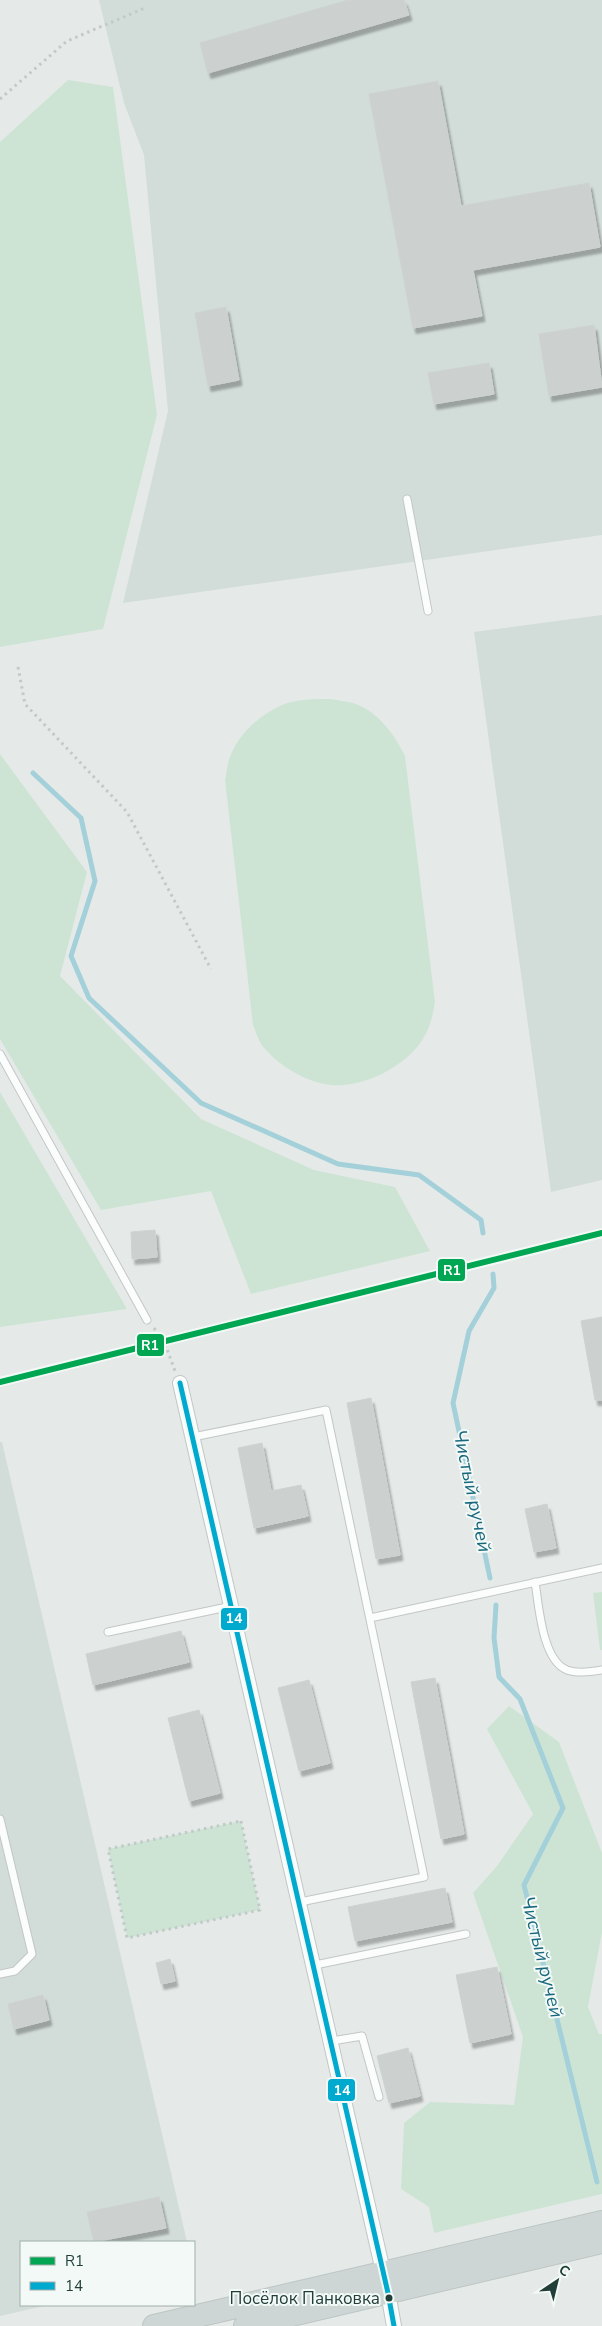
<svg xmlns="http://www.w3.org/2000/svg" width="602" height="2326" font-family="'Nunito Sans',sans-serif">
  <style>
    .built { fill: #d2dcd8 }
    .green { fill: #cde4d5 }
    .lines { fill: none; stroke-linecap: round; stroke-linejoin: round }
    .stream { stroke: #a4d0da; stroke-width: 5 }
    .building { fill: #ccd1cf; stroke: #cdd3d1; filter: url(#shadow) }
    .lane-casing { stroke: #c2c7c5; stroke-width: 9 }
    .street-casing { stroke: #c2c7c5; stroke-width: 16 }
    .primary-casing { stroke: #bcc6c4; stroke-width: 24 }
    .path { stroke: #c1cac8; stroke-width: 3; stroke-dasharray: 2.5 4; stroke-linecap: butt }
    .lane { stroke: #fbfcfc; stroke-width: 7 }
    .street { stroke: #fbfcfc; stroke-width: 14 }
    .primary { stroke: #cdd6d4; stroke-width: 22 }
    .bus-1-casing { stroke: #f3f9f6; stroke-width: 9 }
    .bus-1 { stroke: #00a9ce; stroke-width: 5 }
    .rail-1-casing { stroke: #f3f9f6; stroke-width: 10 }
    .rail-1 { stroke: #00a651; stroke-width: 6 }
    .bus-dot { fill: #213f38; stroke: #f3f9f6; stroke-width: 2 }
    .labels { text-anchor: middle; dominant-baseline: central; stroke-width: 4; stroke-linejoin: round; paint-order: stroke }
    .bus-label { font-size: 17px; fill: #213f38; stroke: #f3f9f6; text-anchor: end }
    .water-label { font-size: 19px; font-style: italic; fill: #18687e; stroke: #f3f9f6 }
    .line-badge { stroke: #f3f9f6; stroke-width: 2 }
    .badge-label { font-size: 14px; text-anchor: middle; font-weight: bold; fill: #fff }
  </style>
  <defs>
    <filter id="shadow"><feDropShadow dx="3" dy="5.5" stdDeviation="1" flood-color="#0004"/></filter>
  </defs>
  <rect width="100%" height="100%" fill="#e5eae8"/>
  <!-- built -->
  <path class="built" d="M 99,0 L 602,0 L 602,535 L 123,603 L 168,411 L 144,155 L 124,103 Z
    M 602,615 L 602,1180 L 551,1192 L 474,632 Z
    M 0,1442 L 2,1442 L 187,2242 L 21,2242 L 21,2305 L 48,2305 L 0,2316 Z"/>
  <!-- green -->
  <path class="green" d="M 68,80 L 113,87 L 157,415 L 103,629 L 0,647 L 0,142 Z
    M 329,699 C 337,700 345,701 353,703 C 377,710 395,735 405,756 L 435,1002 C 433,1015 430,1028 423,1039 C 404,1069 355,1093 320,1083 C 300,1078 278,1064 265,1049 C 259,1043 256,1032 253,1025 L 225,780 C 227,772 227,764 230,757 C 238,734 261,714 282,705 C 297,699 314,699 329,699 Z
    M 0,754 L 87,872 L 60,976 L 201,1119 L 314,1170 L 395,1187 L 430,1251 L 251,1294 L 211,1191 L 101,1210 L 0,1039 Z
    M 0,1092 L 127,1309 L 0,1327 Z
    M 602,1592 L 602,1650 L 600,1650 L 593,1593 Z
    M 509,1706 L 559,1742 L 602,1853 L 602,1932 L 588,2007 L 599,2034 L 602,2034 L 602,2194 L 434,2233 L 429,2207 L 401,2189 L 404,2123 L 430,2102 L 514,2105 L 523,2037 L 473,1893 L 497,1866 L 533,1814 L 487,1729 Z
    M 241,1821 L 260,1910 L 127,1938 L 108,1849 Z"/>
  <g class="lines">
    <!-- stream -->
    <path class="stream" d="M 33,773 L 81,818 L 95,881 L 71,956 L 89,998 L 201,1103 L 338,1164 L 419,1175 L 481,1220 L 483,1233
      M 490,1578 L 453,1403 L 469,1331 L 494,1288 L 493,1274
      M 496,1605 L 494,1638 L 499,1677 L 520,1699 L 563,1808 L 524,1885 L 597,2182"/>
  </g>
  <!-- building -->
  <path class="building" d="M 348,0 L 404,0 L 409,15 L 208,73 L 200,43 Z
    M 438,81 L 461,206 L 589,183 L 600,247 L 473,270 L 482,316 L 413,328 L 369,94 Z
    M 226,307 L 239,380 L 208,386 L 195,313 Z
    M 594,325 L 602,387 L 549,396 L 539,334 Z
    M 489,363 L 494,394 L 434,404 L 428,373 Z
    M 155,1230 L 157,1257 L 132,1259 L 131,1232 Z
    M 602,1317 L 602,1400 L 595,1400 L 581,1321 Z
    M 371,1398 L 400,1555 L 376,1559 L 347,1403 Z
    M 262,1443 L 271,1491 L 301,1485 L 308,1516 L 254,1528 L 238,1448 Z
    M 547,1504 L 556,1548 L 534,1552 L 525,1509 Z
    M 181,1631 L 189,1662 L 93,1685 L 86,1654 Z
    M 435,1678 L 464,1834 L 441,1839 L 411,1682 Z
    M 309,1680 L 330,1763 L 299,1771 L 278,1688 Z
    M 199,1710 L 220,1793 L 189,1801 L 168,1718 Z
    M 445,1888 L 452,1922 L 355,1941 L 348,1907 Z
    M 170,1959 L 175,1981 L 161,1984 L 156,1963 Z
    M 497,1967 L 511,2034 L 470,2043 L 456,1975 Z
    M 43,1995 L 49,2020 L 14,2029 L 8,2004 Z
    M 408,2048 L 420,2096 L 389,2103 L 377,2056 Z
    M 159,2197 L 166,2228 L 94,2242 L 87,2212 Z"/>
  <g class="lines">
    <defs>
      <path id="lane" d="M 407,499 L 428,611
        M 0,1054 L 147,1320
        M 193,1437 L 326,1410 L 424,1877 L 300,1902
        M 535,1582 C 539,1606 542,1660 567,1670 C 578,1674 591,1672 602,1670
        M 370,1618 L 602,1568
        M 108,1632 L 232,1606
        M 0,1819 L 32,1954 L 15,1971 L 0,1974
        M 315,1965 L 466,1934
        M 332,2041 L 362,2036 L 379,2097"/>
      <path id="street" d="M 180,1383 L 388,2293 L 394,2326"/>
      <path id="primary" d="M 154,2326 L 602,2222
        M 245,2326 L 602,2242"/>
    </defs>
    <!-- lane casing -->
    <use href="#lane" class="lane-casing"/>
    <!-- street casing -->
    <use href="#street" class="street-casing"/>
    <!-- primary casing -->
    <use href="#primary" class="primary-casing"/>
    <!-- path -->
    <path class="path" d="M 0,99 L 67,41 L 145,8
      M 18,667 L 25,704 L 127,812 L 211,969
      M 154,1328 L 164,1341 L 175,1371
      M 241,1821 L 260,1910 L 127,1938 L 108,1849 Z"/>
    <!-- lane -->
    <use href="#lane" class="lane"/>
    <!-- street -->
    <use href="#street" class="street"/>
    <!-- primary -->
    <use href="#primary" class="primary"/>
    <defs>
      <path id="bus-1" d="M 180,1383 L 388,2293 L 394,2326"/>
    </defs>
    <!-- bus-1 casing -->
    <use href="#bus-1" class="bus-1-casing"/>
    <!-- bus-1 -->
    <use href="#bus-1" class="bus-1"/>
    <defs>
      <path id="rail-1" d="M 0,1382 L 602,1233"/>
    </defs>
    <!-- rail-1 casing -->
    <use href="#rail-1" class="rail-1-casing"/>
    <!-- rail-1 -->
    <use href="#rail-1" class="rail-1"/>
  </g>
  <!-- markers -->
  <circle class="bus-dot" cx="389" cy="2298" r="4.5"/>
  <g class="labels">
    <!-- bus labels -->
    <g class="bus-label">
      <text x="380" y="2298">Посёлок Панковка</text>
    </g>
    <!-- water labels -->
    <g class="water-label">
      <text transform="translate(472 1491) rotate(78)">Чистый ручей</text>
      <text transform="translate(542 1957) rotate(76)">Чистый ручей</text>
    </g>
  </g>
  <g class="line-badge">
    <rect x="437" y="1258" width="29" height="24" rx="5" fill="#00a651"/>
    <rect x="136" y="1333" width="29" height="24" rx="5" fill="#00a651"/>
    <rect x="220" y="1607" width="28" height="24" rx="5" fill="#00a9ce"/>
    <rect x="327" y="2078" width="29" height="24" rx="5" fill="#00a9ce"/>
  </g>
  <g class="badge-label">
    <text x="452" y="1275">R1</text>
    <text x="150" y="1350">R1</text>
    <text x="234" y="1623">14</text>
    <text x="342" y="2095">14</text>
  </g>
  <!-- legend -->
  <rect x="20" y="2241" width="175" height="65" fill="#f3f9f6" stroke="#9fafaa"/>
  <rect x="30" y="2257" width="25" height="8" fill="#00a651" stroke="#9fafaa"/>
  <text x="65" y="2266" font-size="15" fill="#213f38">R1</text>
  <rect x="30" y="2282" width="25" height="8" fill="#00a9ce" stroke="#9fafaa"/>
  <text x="65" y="2291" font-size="15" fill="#213f38">14</text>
  <!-- north arrow -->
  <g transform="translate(557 2281) rotate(35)" stroke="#f3f9f6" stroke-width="4" paint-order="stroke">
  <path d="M0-4L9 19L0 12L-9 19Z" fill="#213f38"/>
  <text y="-8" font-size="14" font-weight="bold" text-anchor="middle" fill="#213f38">С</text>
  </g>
</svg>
